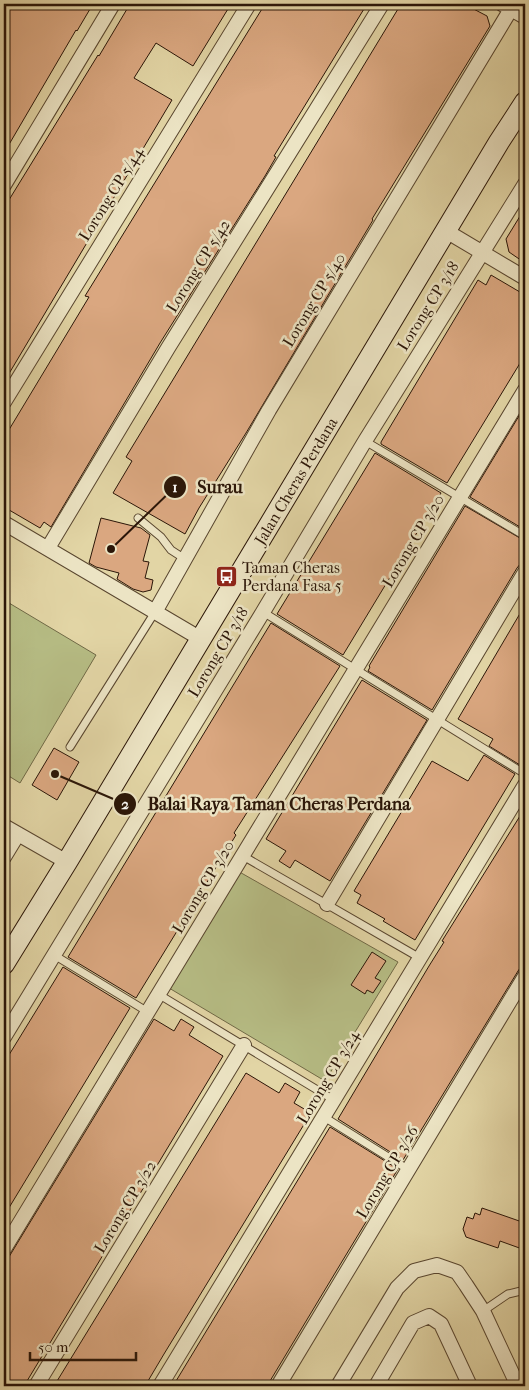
<svg xmlns="http://www.w3.org/2000/svg" width="529" height="1390" font-family="'IM FELL French Canon',serif">
  <style>
    .green { fill: #b6bc84; stroke: #706946 }
    .building { fill: #daa780; stroke: #2b1608 }
    .lines { fill: none; stroke-linecap: round; stroke-linejoin: round }
    .lane-casing { stroke: #59462f; stroke-width: 9 }
    .street-casing { stroke: #59462f; stroke-width: 16 }
    .secondary-casing { stroke: #2b1608; stroke-width: 22 }
    .lane { stroke: #ece4c4; stroke-width: 7 }
    .street { stroke: #ece4c4; stroke-width: 14 }
    .secondary { stroke: #ece4c4; stroke-width: 20 }
    .labels { text-anchor: middle; dominant-baseline: central; stroke-width: 5; stroke-linejoin: round; paint-order: stroke }
    .street-label { font-size: 16px; fill: #2b1608; stroke: #ece4c4 }
    .poi-label { font-size: 16px; fill: #2b1608; stroke: #ece4c4; text-anchor: start }
    .leader { fill: none; stroke: #2b1608; stroke-width: 2 }
    .callout-dot { fill: #2b1608; stroke: #ece4c4; stroke-width: 2 }
    .mark-label { font-size: 15px; text-anchor: middle; font-weight: bold; fill: #fff }
    .callout-label { font-size: 18px; text-anchor: middle; font-weight: bold; fill: #2b1608; stroke: #ece4c4; stroke-width: 5; stroke-linejoin: round; paint-order: stroke }
  </style>
  <rect width="100%" height="100%" fill="#e2d5a5"/>
  <filter id="stains"><feTurbulence type="fractalNoise" baseFrequency=".004" numOctaves="4"/><feColorMatrix values="0 0 0 0 .2 0 0 0 0 .09 0 0 0 0 .02 0 0 0 .5 -.17"/></filter>
  <radialGradient id="worn" r=".72"><stop offset=".6" stop-color="#630" stop-opacity="0"/><stop offset="1" stop-color="#630" stop-opacity=".3"/></radialGradient>
  <!-- green -->
  <path class="green" d="M 4,600 L 96,655 L 20,783 L 4,773 Z
    M 236,870 L 398,962 L 325,1081 L 164,985 Z"/>
  <!-- building -->
  <path class="building" d="M 4,4 L 93,4 L 77,31 L 76,30 L 4,153 Z
    M 130,4 L 231,4 L 193,66 L 156,43 L 134,78 L 172,100 L 4,382 L 4,208 L 98,55 L 99,56 Z
    M 265,4 L 367,4 L 274,156 L 276,157 L 265,176 L 160,343 L 51,527 L 44,522 L 40,528 L 4,507 L 4,438 L 89,297 L 85,296 Z
    M 401,4 L 464,4 L 487,16 L 490,26 L 372,219 L 373,220 L 246,433 L 199,508 L 185,534 L 113,493 L 132,461 L 126,457 Z
    M 525,208 L 525,263 L 509,252 L 506,239 Z
    M 491,275 L 525,295 L 525,355 L 447,483 L 381,444 L 381,442 L 478,280 L 486,285 Z
    M 525,406 L 525,530 L 470,497 Z
    M 375,453 L 441,493 L 343,655 L 277,614 Z
    M 465,506 L 525,541 L 525,558 L 517,568 L 432,710 L 368,671 L 370,667 L 369,666 Z
    M 101,518 L 141,528 L 150,535 L 143,561 L 149,562 L 145,578 L 153,580 L 151,590 L 143,592 L 133,589 L 117,579 L 119,573 L 96,567 L 89,563 Z
    M 525,605 L 525,757 L 520,765 L 489,746 L 493,739 L 458,719 Z
    M 271,623 L 340,666 L 234,833 L 236,835 L 136,998 L 68,957 Z
    M 362,680 L 427,720 L 330,881 L 295,860 L 290,868 L 279,861 L 286,851 L 266,839 Z
    M 54,748 L 79,762 L 57,800 L 32,785 Z
    M 484,755 L 515,774 L 415,940 L 383,921 L 385,919 L 357,903 L 361,895 L 354,891 L 432,761 L 468,781 Z
    M 525,808 L 525,961 L 518,971 L 403,1160 L 338,1119 L 429,966 L 444,942 L 442,941 Z
    M 372,952 L 386,961 L 375,978 L 381,981 L 373,993 L 367,990 L 365,994 L 351,985 Z
    M 63,967 L 130,1008 L 4,1216 L 4,1063 Z
    M 154,1019 L 174,1031 L 181,1019 L 194,1027 L 189,1035 L 223,1056 L 24,1386 L 4,1386 L 4,1265 Z
    M 246,1073 L 279,1093 L 285,1083 L 300,1092 L 294,1103 L 311,1113 L 164,1354 L 145,1386 L 54,1386 Z
    M 330,1127 L 398,1169 L 326,1288 L 267,1386 L 173,1386 Z
    M 482,1208 L 525,1223 L 525,1250 L 500,1241 L 498,1248 L 466,1237 L 463,1229 L 467,1217 L 473,1219 L 475,1213 L 480,1215 Z"/>
  <g class="lines">
    <defs>
      <path id="lane" d="M 365,441 L 525,536
        M 138,518 L 161,537 L 171,550 L 185,559
        M 263,612 L 525,774
        M 70,747 L 155,612
        M 243,856 L 420,958
        M 54,955 L 148,1012
        M 158,994 L 334,1100
        M 324,1117 L 409,1170
        M 483,1311 L 508,1294 L 525,1290"/>
      <path id="street" d="M 502,4 L 525,17
        M 4,185 L 113,4
        M 446,231 L 525,278
        M 4,402 L 249,4
        M 4,523 L 201,639
        M 48,548 L 168,348 L 382,4
        M 155,612 L 269,410 L 511,9
        M 4,826 L 67,862
        M 4,857 L 18,834
        M 327,904 L 525,572
        M 4,1037 L 263,612 L 365,441 L 525,184
        M 4,1249 L 525,390
        M 36,1386 L 244,1045
        M 160,1386 L 525,785
        M 278,1386 L 525,976
        M 338,1386 L 397,1288 L 414,1271 L 437,1265 L 457,1272 L 466,1285 L 483,1311 L 518,1386
        M 376,1386 L 413,1323 L 429,1316 L 441,1324 L 470,1386"/>
      <path id="secondary" d="M 4,964 L 67,862 L 499,142 L 525,102"/>
    </defs>
    <!-- lane casing -->
    <use href="#lane" class="lane-casing"/>
    <!-- street casing -->
    <use href="#street" class="street-casing"/>
    <!-- secondary casing -->
    <use href="#secondary" class="secondary-casing"/>
    <!-- lane -->
    <use href="#lane" class="lane"/>
    <!-- street -->
    <use href="#street" class="street"/>
    <!-- secondary -->
    <use href="#secondary" class="secondary"/>
  </g>
  <!-- icons -->
  <defs>
    <symbol id="bus-square" viewBox="-11 -11 22 22"><rect x="-9" y="-9" width="18" height="18" rx="4" fill="#8f2418" stroke="#ece4c4"/><path d="M-5-6H5V4H4V6H2V4H-2V6H-4V4H-5ZM-3.5-4V0h7V-4ZM-3.5 1.2v1.5H-2V1.2ZM2 1.2v1.5H3.5V1.2Z" fill="#fff"/></symbol>
  </defs>
  <g fill-rule="evenodd">
    <use href="#bus-square" x="214" y="564" width="25" height="25"/>
  </g>
  <g class="labels">
    <!-- street labels -->
    <g class="street-label">
      <text transform="translate(111 194) rotate(-58)">Lorong CP 5/44</text>
      <text transform="translate(198 266) rotate(-58)">Lorong CP 5/42</text>
      <text transform="translate(314 300) rotate(-59)">Lorong CP 5/40</text>
      <text transform="translate(428 306) rotate(-58)">Lorong CP 3/18</text>
      <text transform="translate(296 481) rotate(-59)">Jalan Cheras Perdana</text>
      <text transform="translate(413 541) rotate(-59)">Lorong CP 3/20</text>
      <text transform="translate(218 652) rotate(-59)">Lorong CP 3/18</text>
      <text transform="translate(203 887) rotate(-59)">Lorong CP 3/20</text>
      <text transform="translate(328 1077) rotate(-59)">Lorong CP 3/24</text>
      <text transform="translate(387 1172) rotate(-59)">Lorong CP 3/26</text>
      <text transform="translate(125 1207) rotate(-59)">Lorong CP 3/22</text>
    </g>
    <!-- poi labels -->
    <g class="poi-label">
      <text x="242" y="567">Taman Cheras<tspan x="242" dy="18">Perdana Fasa 5</tspan></text>
    </g>
  </g>
  <!-- callouts -->
  <path class="leader" d="M111 549L175 487M55 774L125 804"/>
  <g class="callout-dot">
    <circle cx="111" cy="549" r="5"/>
    <circle cx="55" cy="774" r="5"/>
    <circle cx="175" cy="487" r="12"/>
    <circle cx="125" cy="804" r="12"/>
  </g>
  <g class="mark-label">
    <text x="175" y="492">1</text>
    <text x="125" y="809">2</text>
  </g>
  <g class="callout-label">
    <text x="220" y="493">Surau</text>
    <text x="279" y="810">Balai Raya Taman Cheras Perdana</text>
  </g>
  <!-- margin -->
  <rect width="529" height="1390" fill="none" stroke="#e2d5a5" stroke-width="20"/>
  <rect x="5" y="5" width="519" height="1380" fill="none" stroke="#2b1608" stroke-width="2.5"/>
  <rect x="10" y="10" width="509" height="1370" fill="none" stroke="#2b1608"/>
  <!-- scale -->
  <path d="M30 1352v8h106v-8" fill="none" stroke="#2b1608" stroke-width="2.5"/>
  <text x="38" y="1352" font-size="15" fill="#2b1608" stroke="#ece4c4" stroke-width="4" paint-order="stroke">50 m</text>
  <rect width="100%" height="100%" filter="url(#stains)"/>
  <rect width="100%" height="100%" fill="url(#worn)"/>
</svg>
